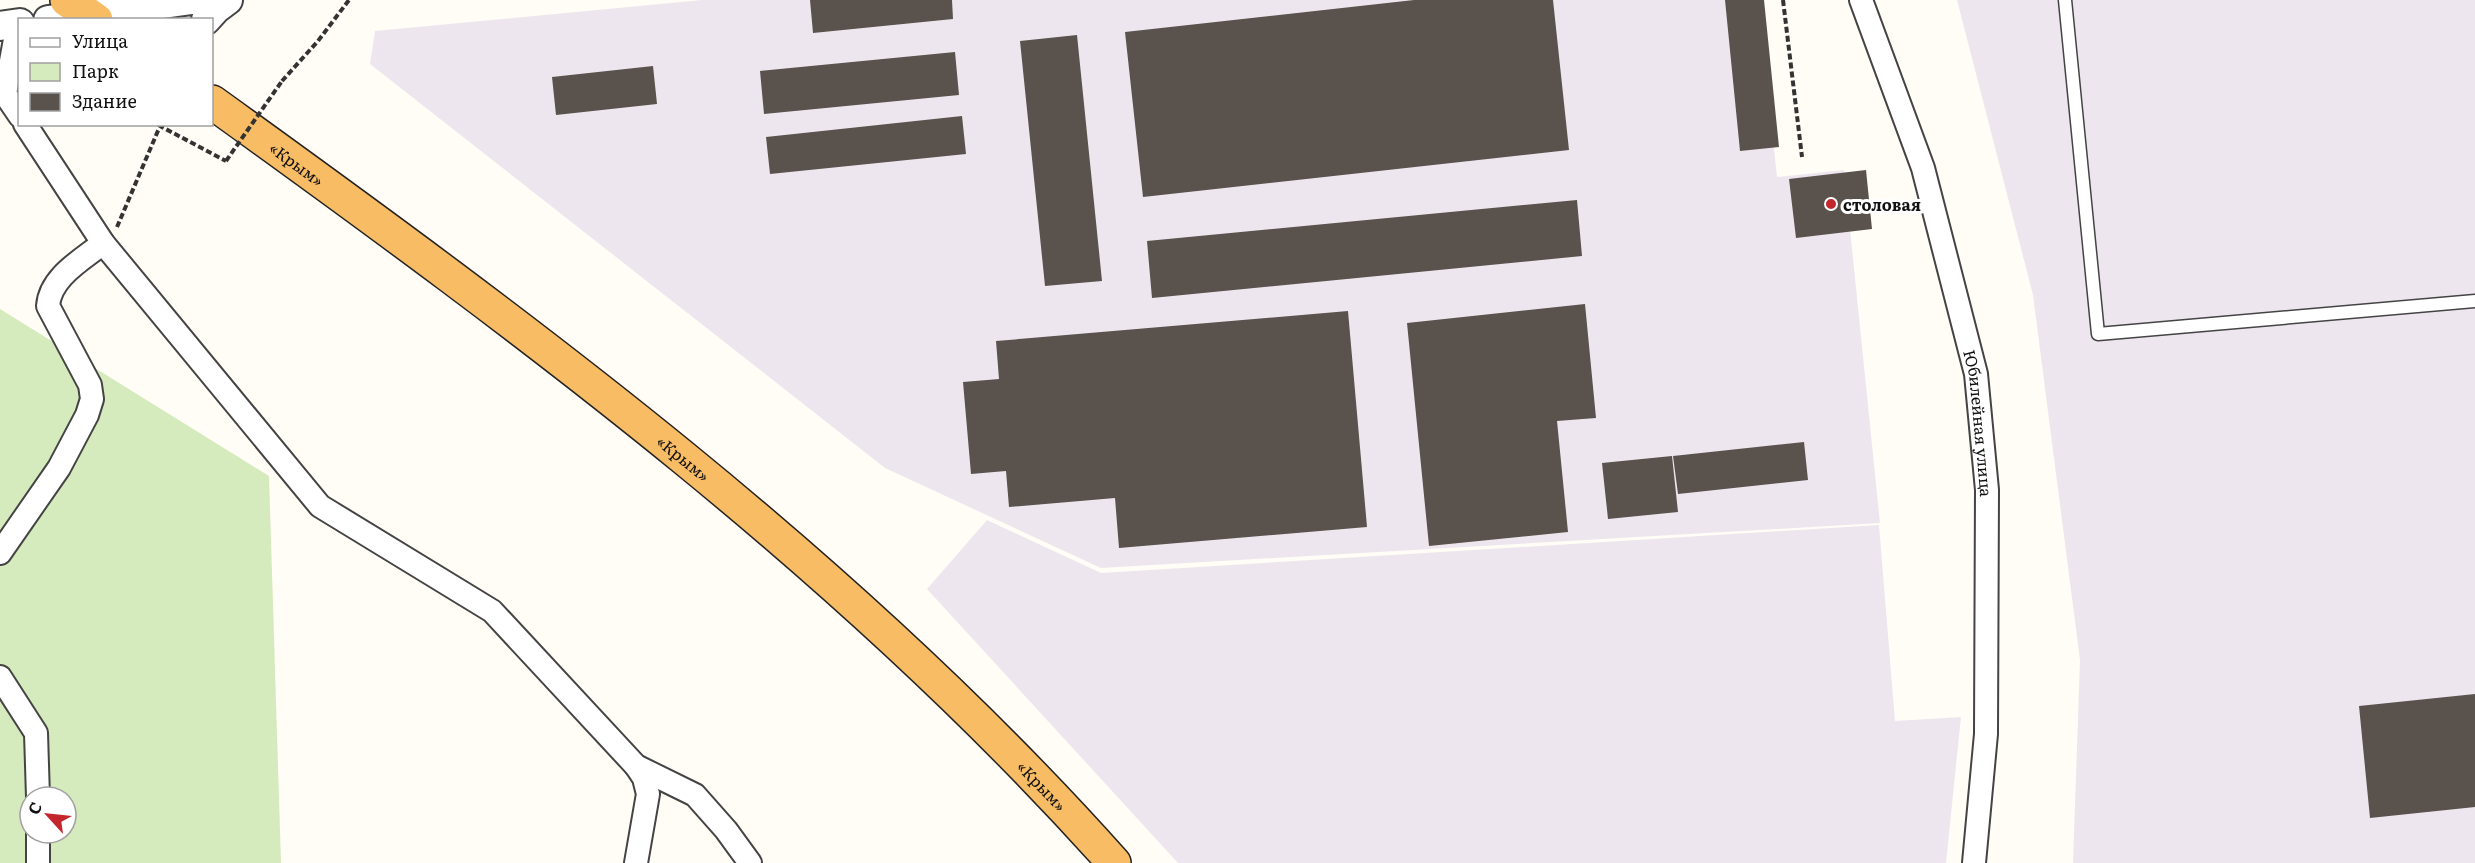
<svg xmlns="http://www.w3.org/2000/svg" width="2475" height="863" font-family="Literata,serif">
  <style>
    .industrial { fill: #eee6ef }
    .green { fill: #d5ebbd; fill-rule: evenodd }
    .building { fill: #5a524d }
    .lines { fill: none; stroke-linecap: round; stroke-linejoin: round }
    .service-casing { stroke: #444; stroke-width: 15 }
    .minor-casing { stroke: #444; stroke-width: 26 }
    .tertiary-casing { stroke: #444; stroke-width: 32 }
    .trunk-casing { stroke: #222; stroke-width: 36 }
    .path { stroke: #333; stroke-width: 4; stroke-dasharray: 6 3; stroke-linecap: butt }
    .service { stroke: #fff; stroke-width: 12 }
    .minor { stroke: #fff; stroke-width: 22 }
    .tertiary { stroke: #fff; stroke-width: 28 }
    .trunk { stroke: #f7bc64; stroke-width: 33 }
    .path-bridge { stroke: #333; stroke-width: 4; stroke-dasharray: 6 3; stroke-linecap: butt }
    .poi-dot { fill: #c4262e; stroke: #fff; stroke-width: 2 }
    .labels { text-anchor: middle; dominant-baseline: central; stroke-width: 6; stroke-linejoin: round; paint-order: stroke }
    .street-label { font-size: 16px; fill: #111; stroke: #fff }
    .poi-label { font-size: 16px; font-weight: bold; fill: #111; stroke: #fff; text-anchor: start }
  </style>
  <rect width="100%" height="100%" fill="#fffdf5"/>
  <!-- industrial -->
  <path class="industrial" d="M 702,0 L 1758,0 L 1777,177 L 1844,170 L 1880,523 L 1101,568 L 885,468 L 370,64 L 375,31 Z
    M 1957,0 L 2475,0 L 2475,863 L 2073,863 L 2080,660 L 2033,295 Z
    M 987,520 L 1101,573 L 1879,525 L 1895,721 L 1961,717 L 1946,863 L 1178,863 L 927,589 Z"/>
  <!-- green -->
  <path class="green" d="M 0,309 L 269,476 L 281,863 L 0,863 ZM 30,797 L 66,797 L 66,833 L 30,833 Z"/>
  <!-- building -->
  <path class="building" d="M 810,0 L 952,0 L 953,19 L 813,33 Z
    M 1414,0 L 1553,0 L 1569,150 L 1143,197 L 1125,32 Z
    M 1725,0 L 1764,0 L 1779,147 L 1740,151 Z
    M 1077,35 L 1102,281 L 1045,286 L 1020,41 Z
    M 955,52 L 959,95 L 764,114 L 760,71 Z
    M 653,66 L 657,104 L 556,115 L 552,77 Z
    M 962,116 L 966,154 L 770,174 L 766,137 Z
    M 1866,170 L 1872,229 L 1796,238 L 1789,179 Z
    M 1577,200 L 1582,256 L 1152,298 L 1147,241 Z
    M 1585,304 L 1596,418 L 1557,421 L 1568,532 L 1429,546 L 1407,323 Z
    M 1348,311 L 1367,527 L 1119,548 L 1115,498 L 1009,507 L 1006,471 L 971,474 L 963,382 L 999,379 L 996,341 Z
    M 1804,442 L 1808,480 L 1678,494 L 1673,456 Z
    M 1672,456 L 1678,512 L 1608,519 L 1602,463 Z
    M 2475,694 L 2475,807 L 2370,818 L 2359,706 Z"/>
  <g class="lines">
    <defs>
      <path id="service" d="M 2065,0 L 2098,334 L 2475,301"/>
      <g id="minor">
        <path id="s1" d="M 1861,0 L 1923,168 L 1976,374 L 1987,490 L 1986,734 L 1974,863"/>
        <path d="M 18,23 L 5,94 L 20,116"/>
        <path d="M 25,124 L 103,243 L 320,506 L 492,611 L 636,766 L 644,778 L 648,794 L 636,863"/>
        <path d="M 0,553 L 59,468 L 87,415 L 92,399 L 90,385 L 48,306 C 50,277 82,260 103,243"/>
        <path d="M 0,677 L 36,733 L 38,797"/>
        <path d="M 636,766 L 695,795 L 726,830 L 750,863"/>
        <path d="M 38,833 L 38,863"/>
      </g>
      <path id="tertiary" d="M 48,20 L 192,0
        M 206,20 L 216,9 L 228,0
        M 0,26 L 20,23"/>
      <g id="trunk">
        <path d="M 67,0 L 96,20"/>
        <path id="s2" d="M 212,102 C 531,332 851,568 1114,863"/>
      </g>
    </defs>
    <!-- service casing -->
    <use href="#service" class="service-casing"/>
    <!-- minor casing -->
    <use href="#minor" class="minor-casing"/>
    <!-- tertiary casing -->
    <use href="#tertiary" class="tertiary-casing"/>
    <!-- trunk casing -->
    <use href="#trunk" class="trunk-casing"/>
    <!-- path -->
    <path class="path" d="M 1783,0 L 1802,157
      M 282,81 L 318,41 L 349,0
      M 117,227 L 160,126 L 226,161"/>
    <!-- service -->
    <use href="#service" class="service"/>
    <!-- minor -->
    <use href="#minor" class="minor"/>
    <!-- tertiary -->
    <use href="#tertiary" class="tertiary"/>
    <!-- trunk -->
    <use href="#trunk" class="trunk"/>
    <!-- path-bridge -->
    <path class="path-bridge" d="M 226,161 L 282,81"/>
  </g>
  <!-- markers -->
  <circle class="poi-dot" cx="1831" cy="204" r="6"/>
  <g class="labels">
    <!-- street labels -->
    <g class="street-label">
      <text stroke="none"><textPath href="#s2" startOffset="105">«Крым»</textPath></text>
      <text stroke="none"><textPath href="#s1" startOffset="441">Юбилейная улица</textPath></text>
      <text stroke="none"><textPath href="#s2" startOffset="591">«Крым»</textPath></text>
      <text stroke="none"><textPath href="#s2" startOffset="1077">«Крым»</textPath></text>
    </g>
    <!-- poi labels -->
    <g class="poi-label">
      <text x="1843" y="204">столовая</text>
    </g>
  </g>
  <!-- legend -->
  <rect x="18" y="18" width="195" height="108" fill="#ffffff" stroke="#a0a0a0" stroke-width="1.5"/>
  <rect x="30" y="38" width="30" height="9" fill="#ffffff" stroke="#a0a0a0" stroke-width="1.5"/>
  <text x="72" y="48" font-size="18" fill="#111111">Улица</text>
  <rect x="30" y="63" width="30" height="18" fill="#d5ebbd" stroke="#a0a0a0" stroke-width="1.5"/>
  <text x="72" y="78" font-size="18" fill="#111111">Парк</text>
  <rect x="30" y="93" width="30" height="18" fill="#5a524d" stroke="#a0a0a0" stroke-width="1.5"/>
  <text x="72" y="108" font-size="18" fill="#111111">Здание</text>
  <!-- north arrow -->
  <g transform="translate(48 815) rotate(297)"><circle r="28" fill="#ffffff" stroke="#a0a0a0" stroke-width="1.5"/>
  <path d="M0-4.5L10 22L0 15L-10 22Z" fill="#c4262e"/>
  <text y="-9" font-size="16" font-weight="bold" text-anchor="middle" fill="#111111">С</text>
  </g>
</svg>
